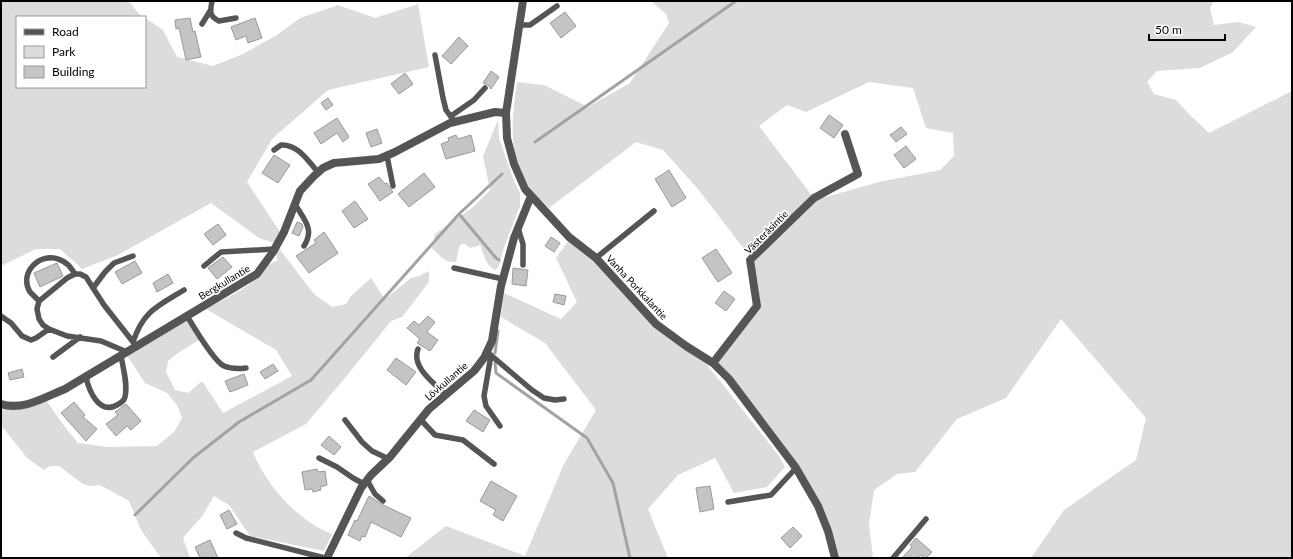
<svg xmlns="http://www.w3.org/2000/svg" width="1293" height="559" font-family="Lato,sans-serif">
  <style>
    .green { fill: #dcdcdc }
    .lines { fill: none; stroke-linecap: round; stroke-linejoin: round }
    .stream { stroke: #a3a3a3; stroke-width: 3 }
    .building { fill: #c4c4c4; stroke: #999 }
    .lane { stroke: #555; stroke-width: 5.5 }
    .street { stroke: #555; stroke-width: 8 }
    .labels { text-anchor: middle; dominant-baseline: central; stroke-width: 3.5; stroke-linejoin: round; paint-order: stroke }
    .street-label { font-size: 10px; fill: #000; stroke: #fff }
  </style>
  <rect width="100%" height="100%" fill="#fff"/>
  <!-- green -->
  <path class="green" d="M 1,1 L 129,1 L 139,14 L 143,17 L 17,17 L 17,87 L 145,87 L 145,18 L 163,30 L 177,57 L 213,66 L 243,54 L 277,35 L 300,18 L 338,5 L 375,18 L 418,4 L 429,67 L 328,90 L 272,139 L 247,182 L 280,232 L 274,243 L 259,238 L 211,203 L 118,255 L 82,269 L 60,249 L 36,249 L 1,266 Z
    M 651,1 L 1214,1 L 1210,8 L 1214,25 L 1238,22 L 1256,27 L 1233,52 L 1200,68 L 1157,71 L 1147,82 L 1154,94 L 1176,100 L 1190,115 L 1209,133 L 1292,91 L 1292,558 L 1031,558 L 1064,510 L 1136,460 L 1146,418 L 1061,319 L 1006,398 L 957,419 L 915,472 L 897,474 L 874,490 L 869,525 L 873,558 L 839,558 L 828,522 L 812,488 L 718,363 L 760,307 L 753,261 L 815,200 L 879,182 L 940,170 L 954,156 L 953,133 L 926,128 L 913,88 L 869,82 L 806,112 L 787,105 L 759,126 L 813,197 L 751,258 L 698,189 L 663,150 L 636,142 L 549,208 C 542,201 533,193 528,185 C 507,152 512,118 517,82 L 544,85 L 588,107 L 630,83 L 669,23 L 666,14 Z
    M 498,120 L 499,138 L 514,181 L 520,193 L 520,206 L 503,250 L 499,266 L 495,270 C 486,267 483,252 480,245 L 470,248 L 465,244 L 461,244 C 457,250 458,255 456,262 C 445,263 439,255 432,248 L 435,234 L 472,208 L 490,190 L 483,156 Z
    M 569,240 L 600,267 L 654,326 L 707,365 L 724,386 L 779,456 L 785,467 L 767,487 L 734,493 L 715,458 L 678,475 L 648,509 L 668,558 L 405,558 L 446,526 L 525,556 L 564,464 L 596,410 L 545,343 L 501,317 L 504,293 L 561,319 L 577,302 L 556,258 Z
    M 278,247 L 314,294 L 332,307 L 346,304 L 351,296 L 371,278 L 385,299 L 411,278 L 419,276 L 429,271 L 429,282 L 402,317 L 391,321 L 345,378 L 306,424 L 253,452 C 266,485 298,521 332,534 L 324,551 L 250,536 L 229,505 L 214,496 L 203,515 L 183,538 L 190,558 L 161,558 L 141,530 L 129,501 L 100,485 L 90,486 L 83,484 L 59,466 L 50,466 L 44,470 L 27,458 L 5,430 L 1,427 L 1,408 L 46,400 L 61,422 L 78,443 L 108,447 L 157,446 L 174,432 L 182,418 L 177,405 L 167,393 L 145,383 L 126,354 L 186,320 L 199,340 L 178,353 L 168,361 L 166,372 L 175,390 L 188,393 L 202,381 L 223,413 L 292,376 L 276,350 L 206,309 C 224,299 244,291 259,276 C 266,269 267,263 277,261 L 276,252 Z"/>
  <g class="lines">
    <!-- stream -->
    <path class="stream" d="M 535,142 L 736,1
      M 499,260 L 496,258 L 459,214 L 502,174
      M 495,353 L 498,331
      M 495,363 L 496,373 L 587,438 L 613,483 L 630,558
      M 135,515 L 193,458 L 239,422 L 311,380 L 459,214"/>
  </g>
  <!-- building -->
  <path class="building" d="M 565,12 L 576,26 L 561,38 L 550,23 Z
    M 190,18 L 193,32 L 195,31 L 201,57 L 186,60 L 179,28 L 176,29 L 175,20 Z
    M 255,18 L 262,38 L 248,43 L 246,36 L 236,40 L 231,27 Z
    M 459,37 L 468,46 L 451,64 L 442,56 Z
    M 491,71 L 499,77 L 491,89 L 488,85 L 483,83 Z
    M 405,73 L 413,84 L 399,94 L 391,84 Z
    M 328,98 L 333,105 L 326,110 L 321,103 Z
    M 829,115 L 843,125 L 834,138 L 820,128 Z
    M 337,118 L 349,137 L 343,142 L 337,133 L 321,144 L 314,133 Z
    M 901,127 L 907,134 L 896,142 L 890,135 Z
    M 377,129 L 382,143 L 371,147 L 366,133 Z
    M 456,135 L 458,139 L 471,135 L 475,151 L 446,159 L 441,144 L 449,141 L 448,138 Z
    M 906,146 L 916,159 L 904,168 L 894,155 Z
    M 274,155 L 290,165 L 278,183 L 262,173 Z
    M 669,170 L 686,198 L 672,207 L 655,179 Z
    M 424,173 L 435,187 L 409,207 L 398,194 Z
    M 379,177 L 385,184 L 387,183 L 390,188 L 393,192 L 380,201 L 368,184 Z
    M 355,201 L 368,219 L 354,228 L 342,211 Z
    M 297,222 L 302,224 L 303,227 L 299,236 L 292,233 Z
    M 218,224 L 226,235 L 213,245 L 204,234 Z
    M 324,232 L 338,253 L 309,273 L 296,256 L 316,243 L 314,240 Z
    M 551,237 L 560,243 L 554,252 L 545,246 Z
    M 716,249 L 732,273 L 718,282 L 702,258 Z
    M 223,257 L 232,267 L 217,279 L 208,268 Z
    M 135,261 L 142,273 L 122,284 L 115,272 Z
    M 57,263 L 63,276 L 40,287 L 34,273 Z
    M 513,268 L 528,270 L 526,286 L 512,284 Z
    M 168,274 L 173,283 L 157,292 L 153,283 Z
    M 724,291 L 735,299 L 726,311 L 715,303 Z
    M 555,294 L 566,296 L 564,305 L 553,302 Z
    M 428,316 L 435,322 L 427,332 L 438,340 L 430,351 L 417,343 L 420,339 L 407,328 L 414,321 L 419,325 Z
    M 396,358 L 416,372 L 406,385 L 387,370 Z
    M 273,364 L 278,371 L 265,379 L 260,372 Z
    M 22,369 L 24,377 L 10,380 L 8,373 Z
    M 244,374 L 248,385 L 230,392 L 225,381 Z
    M 74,402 L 85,415 L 83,417 L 97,429 L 86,441 L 61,413 Z
    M 126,404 L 141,421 L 131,430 L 127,426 L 116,436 L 106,424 L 118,415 L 115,412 Z
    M 474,410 L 490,420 L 483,432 L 466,421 Z
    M 329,436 L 341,447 L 334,455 L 321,445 Z
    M 317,469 L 318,472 L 325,471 L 327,485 L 320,487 L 321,490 L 313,492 L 312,489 L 305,490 L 302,472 Z
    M 491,481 L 517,496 L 503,521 L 493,515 L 496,510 L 480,501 Z
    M 710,486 L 714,509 L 700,512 L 696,488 Z
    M 369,496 L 374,499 L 381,504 L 411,518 L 401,537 L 371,522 L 365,537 L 362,536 L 360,541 L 348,535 L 355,520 L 357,521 Z
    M 229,510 L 237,524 L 227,529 L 220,515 Z
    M 793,527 L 802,536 L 790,548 L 781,538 Z
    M 916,538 L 932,552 L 926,558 L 924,558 L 921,555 L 918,558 L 902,558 L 912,547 L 910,545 Z
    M 210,540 L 218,558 L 200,558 L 195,547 Z"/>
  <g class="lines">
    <!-- lane -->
    <path class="lane" d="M 212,1 C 210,12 209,16 219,21 L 236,18
      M 202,24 L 210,11
      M 520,25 L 530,25 L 557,6
      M 435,55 L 443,98 L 446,110 L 454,121
      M 451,116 L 474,100 L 485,88
      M 274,150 L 281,145 C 298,144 308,161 318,172
      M 387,156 L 393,186
      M 295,204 C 304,220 315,229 304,246
      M 518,228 L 523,244 L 523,265
      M 596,258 L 654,211
      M 204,266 L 221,252 L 274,249
      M 454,268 L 503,279
      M 93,288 L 105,272 L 114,263 L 133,256
      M 39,301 C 36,298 33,295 30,292 C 17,271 45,246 67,264 C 70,266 73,271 75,274
      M 1,316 L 11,323 L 22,336 L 31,340 L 36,338 L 49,329
      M 187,316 C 193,326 215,362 224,366 C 231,369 238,369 246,368
      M 133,342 C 143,311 158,306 184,290
      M 418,349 C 411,367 434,383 445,394
      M 127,352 L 101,341 L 67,336 L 49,329 L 43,325 L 39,319 L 37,309 L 39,301 L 67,278 L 75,274 L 80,274 L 86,277 L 104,305 L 137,347
      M 487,352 L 532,390 L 544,398 L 555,400 L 564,399
      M 491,355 L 484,396 L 486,406 L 500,426
      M 53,357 L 80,337
      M 86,377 C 89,391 99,415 117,405 C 121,403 124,401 125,397 C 128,384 123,368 121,356
      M 420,419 L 435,435 L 463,440 L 494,464
      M 345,420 L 362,442 L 372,451 L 389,459
      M 319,458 L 337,467 L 353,478 L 364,484
      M 367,480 L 375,494 L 383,501
      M 728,502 L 771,495 L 796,468
      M 236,533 L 246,538 L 325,558
      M 893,558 L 926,519"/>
    <!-- street -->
    <path class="street" d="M 523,1 L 506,113 L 507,138 L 514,164 L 525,189 L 569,237 L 596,258 L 656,324 L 686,346 L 713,363 L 729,379 L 796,468 L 818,506 L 828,531 L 835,558
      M 713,363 L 757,306 L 750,260 L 814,198 L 858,174 L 845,134
      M 1,404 C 23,411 45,397 65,389 L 257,274 L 273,252 L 284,232 L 300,191 L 314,176 L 323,168 L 334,163 L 379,159 L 395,152 L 450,123 L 495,112 L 506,113
      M 327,558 L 361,488 L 371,475 L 390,457 L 429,409 L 474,371 L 484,358 L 492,341 L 501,286 L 514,238 L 531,196"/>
  </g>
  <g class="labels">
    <!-- street labels -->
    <g class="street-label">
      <text transform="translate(766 232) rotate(-45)">Västeråsintie</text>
      <text transform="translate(224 282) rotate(-31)">Bergkullantie</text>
      <text transform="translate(637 287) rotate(47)">Vanha Porkkalantie</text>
      <text transform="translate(446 381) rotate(-41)">Lövkullantie</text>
    </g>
  </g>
  <!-- border -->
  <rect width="1293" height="559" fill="none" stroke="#000000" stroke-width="4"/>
  <!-- legend -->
  <rect x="16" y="16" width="130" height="72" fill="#ffffff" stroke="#999999"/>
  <rect x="24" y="29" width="20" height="6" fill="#555555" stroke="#999999"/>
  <text x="52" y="36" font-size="12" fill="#000000">Road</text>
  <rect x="24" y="46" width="20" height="12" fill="#dcdcdc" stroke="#999999"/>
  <text x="52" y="56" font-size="12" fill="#000000">Park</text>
  <rect x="24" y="66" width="20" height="12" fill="#c4c4c4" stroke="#999999"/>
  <text x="52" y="76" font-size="12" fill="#000000">Building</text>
  <!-- scale -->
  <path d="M1149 34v6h76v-6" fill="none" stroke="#000000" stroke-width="2"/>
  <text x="1155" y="34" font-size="12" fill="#000000" stroke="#ffffff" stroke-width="3" paint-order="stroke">50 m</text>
</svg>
